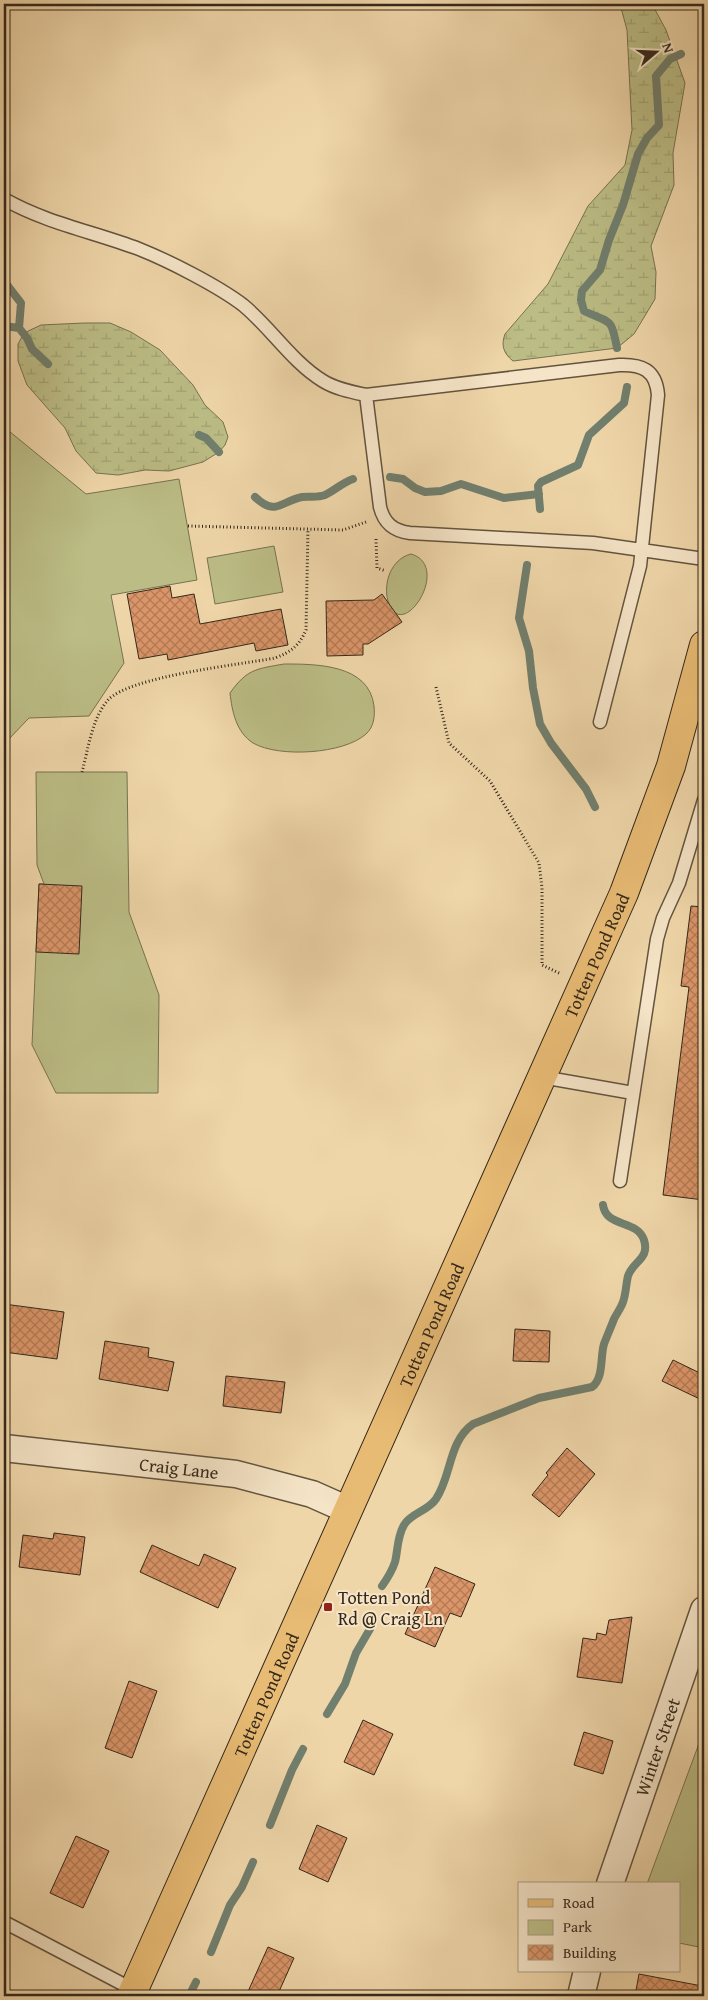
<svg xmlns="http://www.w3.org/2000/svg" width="708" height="2000" font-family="'Gentium Book Plus',serif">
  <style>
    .green { fill: #bcbd86; stroke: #787250 }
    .wetland { fill: url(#wetland-marsh); stroke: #787250 }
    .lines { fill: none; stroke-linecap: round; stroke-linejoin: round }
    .stream { stroke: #717f6e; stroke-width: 8 }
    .building { fill: url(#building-cross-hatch); stroke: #34281b }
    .lane-casing { stroke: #63543e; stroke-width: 15 }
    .street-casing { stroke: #63543e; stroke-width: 29 }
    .primary-casing { stroke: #34281b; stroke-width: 30 }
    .path { stroke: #34281b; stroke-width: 3; stroke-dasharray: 1 2.5; stroke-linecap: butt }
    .lane { stroke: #f5e4c7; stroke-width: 12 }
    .street { stroke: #f5e4c7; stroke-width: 26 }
    .primary { stroke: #e8bb74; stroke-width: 28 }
    .poi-dot { fill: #8f2418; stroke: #f5e4c7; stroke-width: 2 }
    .labels { text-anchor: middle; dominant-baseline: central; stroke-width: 4; stroke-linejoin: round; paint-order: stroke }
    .street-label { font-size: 18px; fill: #34281b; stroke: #f5e4c7 }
    .poi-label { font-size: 18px; fill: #34281b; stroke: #f5e4c7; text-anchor: start }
  </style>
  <defs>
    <pattern id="wetland-marsh" width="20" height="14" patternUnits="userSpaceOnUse" patternTransform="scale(1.25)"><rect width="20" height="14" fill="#bcbd86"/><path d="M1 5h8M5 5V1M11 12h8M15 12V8" fill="none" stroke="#a2a273"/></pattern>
    <pattern id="building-cross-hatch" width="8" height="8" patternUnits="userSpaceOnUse" patternTransform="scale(1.25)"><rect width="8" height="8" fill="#db9568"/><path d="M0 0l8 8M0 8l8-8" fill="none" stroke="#b27a55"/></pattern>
  </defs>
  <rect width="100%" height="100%" fill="#efd6a9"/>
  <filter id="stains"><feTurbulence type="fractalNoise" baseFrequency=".004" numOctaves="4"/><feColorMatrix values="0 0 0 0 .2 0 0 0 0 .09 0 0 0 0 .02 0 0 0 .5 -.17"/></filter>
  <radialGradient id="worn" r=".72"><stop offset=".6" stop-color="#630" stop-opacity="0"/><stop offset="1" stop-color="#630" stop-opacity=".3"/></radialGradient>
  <!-- green -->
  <path class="green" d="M 4,427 L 86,494 L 179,479 L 197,580 L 111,595 L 124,663 L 89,716 L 29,718 L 7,741 L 4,740 L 4,536 L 7,532 L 4,495 Z
    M 274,546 L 283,592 L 215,604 L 207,558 Z
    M 411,554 C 453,566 401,646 388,601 C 383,583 391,559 411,554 Z
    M 284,664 C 316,664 369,664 374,706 C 375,716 374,727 366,734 C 344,754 279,758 253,743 C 236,732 232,711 230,693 C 247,669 256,669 284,664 Z
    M 36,772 L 127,772 L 129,912 L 159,995 L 158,1093 L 56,1093 L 32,1045 L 39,884 L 44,884 L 37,865 Z
    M 704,1730 L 704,1948 L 679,1943 L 679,1884 L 647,1884 Z"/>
  <!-- wetland -->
  <path class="wetland" d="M 620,4 L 652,4 L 666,30 L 685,83 L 673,153 L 674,185 L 651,246 L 656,272 L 655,299 L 634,334 L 617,348 L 513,361 C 503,353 501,345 505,334 L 548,284 L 588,206 L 625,165 L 632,130 L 627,30 Z
    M 84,323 L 110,323 L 131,332 L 160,350 L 193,385 L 205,405 L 223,422 L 228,437 L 225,445 L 219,452 L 203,462 L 169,471 L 145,470 L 118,475 L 96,473 L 76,451 L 65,428 L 27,385 L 18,361 L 18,344 L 24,333 L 41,325 Z"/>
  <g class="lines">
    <!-- stream -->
    <path class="stream" d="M 4,281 L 21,303 L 19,328
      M 4,326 L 19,328 L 27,338 L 32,349 L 48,364
      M 617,348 C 611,316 611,324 584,311 L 581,300 L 582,291 L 600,270 L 609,240 L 623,205 L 638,154 L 647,138 L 659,125 L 656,76 L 670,59 L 681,54
      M 199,435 L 206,438 L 219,452
      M 390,477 L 403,479 L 415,488 L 425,492 L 441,491 L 461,484 L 504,498 L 539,494
      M 255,497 C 276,517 281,501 302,497 C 310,496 317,498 325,495 C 335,490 342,483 353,479
      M 540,509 L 538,486 L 541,482 L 578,465 L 589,435 L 624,403 L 627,387
      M 527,565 L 519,618 L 529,651 L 533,688 L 540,724 L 551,743 L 586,789 L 595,807
      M 382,1586 C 387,1579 392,1571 395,1562 C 398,1550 397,1537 404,1525 C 411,1513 428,1511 436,1499 C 452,1475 448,1442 473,1424 L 539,1398 L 592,1387 C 604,1378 600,1357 604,1344 C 607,1336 611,1327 614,1319 C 617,1313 621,1308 623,1302 C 626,1294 626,1284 628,1276 C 633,1261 650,1259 644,1240 C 637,1219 606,1228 603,1205
      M 327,1714 L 345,1684 L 356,1653 L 370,1629 L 372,1618
      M 270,1825 L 292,1770 L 303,1749
      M 211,1952 L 230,1905 L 242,1887 L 253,1862
      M 189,1996 L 196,1982"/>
  </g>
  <!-- building -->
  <path class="building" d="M 170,586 L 172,598 L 194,594 L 200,624 L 281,609 L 288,645 L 256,651 L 254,643 L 168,660 L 167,654 L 139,659 L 127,594 Z
    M 382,594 L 402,622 L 368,644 L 363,644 L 363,655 L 327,656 L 326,601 L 374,600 Z
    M 39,884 L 82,886 L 79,954 L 36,952 Z
    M 691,906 L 704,907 L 704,1200 L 663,1195 L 689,987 L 681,986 Z
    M 4,1304 L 64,1312 L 57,1359 L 4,1352 Z
    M 515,1329 L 550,1331 L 549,1362 L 513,1361 Z
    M 105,1341 L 149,1348 L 148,1357 L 174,1362 L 168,1391 L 99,1379 Z
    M 673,1360 L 704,1375 L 704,1401 L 662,1381 Z
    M 226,1376 L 285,1382 L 281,1413 L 223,1406 Z
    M 567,1448 L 595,1474 L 559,1517 L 532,1495 L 548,1475 L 546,1473 Z
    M 54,1533 L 85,1537 L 80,1575 L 19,1567 L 23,1535 L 53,1539 Z
    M 152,1545 L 199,1566 L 204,1554 L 236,1568 L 218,1608 L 140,1572 Z
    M 435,1567 L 475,1584 L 461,1617 L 450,1613 L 435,1647 L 405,1634 Z
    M 632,1617 L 622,1683 L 577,1677 L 583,1638 L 596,1640 L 597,1633 L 606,1635 L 609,1620 Z
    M 129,1681 L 157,1691 L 132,1758 L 105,1748 Z
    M 363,1720 L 393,1734 L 374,1775 L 344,1762 Z
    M 584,1732 L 613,1741 L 603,1774 L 574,1765 Z
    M 317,1825 L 347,1838 L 328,1882 L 299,1869 Z
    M 76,1836 L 109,1851 L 83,1908 L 50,1893 Z
    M 268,1947 L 294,1958 L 277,1996 L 246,1996 Z
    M 639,1974 L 702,1986 L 701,1996 L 635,1996 Z"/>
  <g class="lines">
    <defs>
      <path id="lane" d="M 4,199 C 46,223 94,232 139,249 C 169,261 218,286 243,305 C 271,328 292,362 323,381 C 336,389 352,392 366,395 L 619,365 C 642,364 656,370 658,395 L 640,566 L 600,722
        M 366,395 L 380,507 C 384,523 393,531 410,533 L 593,543 L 704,559
        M 542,1077 L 633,1093
        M 620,1181 L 657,939 L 663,918 L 679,883 L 704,800
        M 4,1922 L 134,1990"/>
      <g id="street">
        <path id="s1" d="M 4,1448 L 236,1474 L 312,1494 L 348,1510"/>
        <path id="s2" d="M 610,1884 L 704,1610"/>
        <path d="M 581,1996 L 587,1971"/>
      </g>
      <g id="primary">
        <path id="s3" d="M 131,1996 L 624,893 L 671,766 L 704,645"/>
      </g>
    </defs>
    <!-- lane casing -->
    <use href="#lane" class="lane-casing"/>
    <!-- street casing -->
    <use href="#street" class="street-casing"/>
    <!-- primary casing -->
    <use href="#primary" class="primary-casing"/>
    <!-- path -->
    <path class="path" d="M 188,526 L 343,530 L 366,522
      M 376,539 L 377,568 L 386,571
      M 436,687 L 449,743 L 490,781 L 539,863 L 542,888 L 542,965 L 561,974
      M 82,772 C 88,750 92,718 108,700 C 131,676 238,665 275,658 C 291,652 299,646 306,630 L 308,529"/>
    <!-- lane -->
    <use href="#lane" class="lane"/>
    <!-- street -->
    <use href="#street" class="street"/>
    <!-- primary -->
    <use href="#primary" class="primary"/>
  </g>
  <!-- markers -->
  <rect class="poi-dot" x="323" y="1602" width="10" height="10" rx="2.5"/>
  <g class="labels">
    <!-- street labels -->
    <g class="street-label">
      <text stroke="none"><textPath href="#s3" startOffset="1140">Totten Pond Road</textPath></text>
      <text stroke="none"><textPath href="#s3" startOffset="735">Totten Pond Road</textPath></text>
      <text stroke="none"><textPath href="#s1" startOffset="176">Craig Lane</textPath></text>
      <text stroke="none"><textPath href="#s3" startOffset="330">Totten Pond Road</textPath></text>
      <text stroke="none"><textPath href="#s2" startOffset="145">Winter Street</textPath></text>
    </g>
    <!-- poi labels -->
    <g class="poi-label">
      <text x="338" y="1597">Totten Pond<tspan x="338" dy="21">Rd @ Craig Ln</tspan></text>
    </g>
  </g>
  <!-- margin -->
  <rect width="708" height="2000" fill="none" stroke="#efd6a9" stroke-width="20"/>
  <rect x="5" y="5" width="698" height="1990" fill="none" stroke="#34281b" stroke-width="2.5"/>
  <rect x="10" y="10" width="688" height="1980" fill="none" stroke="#34281b"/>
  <!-- legend -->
  <rect x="518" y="1882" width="162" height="90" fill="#f5e4c7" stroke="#a89982"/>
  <rect x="528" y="1899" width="25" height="8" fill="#e8bb74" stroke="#a89982"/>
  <text x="563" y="1908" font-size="15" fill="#34281b">Road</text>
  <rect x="528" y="1920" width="25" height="15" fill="#bcbd86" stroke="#a89982"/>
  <text x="563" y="1932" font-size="15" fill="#34281b">Park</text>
  <rect x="528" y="1945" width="25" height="15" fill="url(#building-cross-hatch)" stroke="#a89982"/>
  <text x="563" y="1958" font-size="15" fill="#34281b">Building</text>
  <!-- north arrow -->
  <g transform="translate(656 52) rotate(71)" stroke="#f5e4c7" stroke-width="4" paint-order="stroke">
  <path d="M0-4L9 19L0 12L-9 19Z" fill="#34281b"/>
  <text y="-8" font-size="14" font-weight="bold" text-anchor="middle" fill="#34281b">N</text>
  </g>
  <rect width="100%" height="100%" filter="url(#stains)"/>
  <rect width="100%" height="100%" fill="url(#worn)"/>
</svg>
